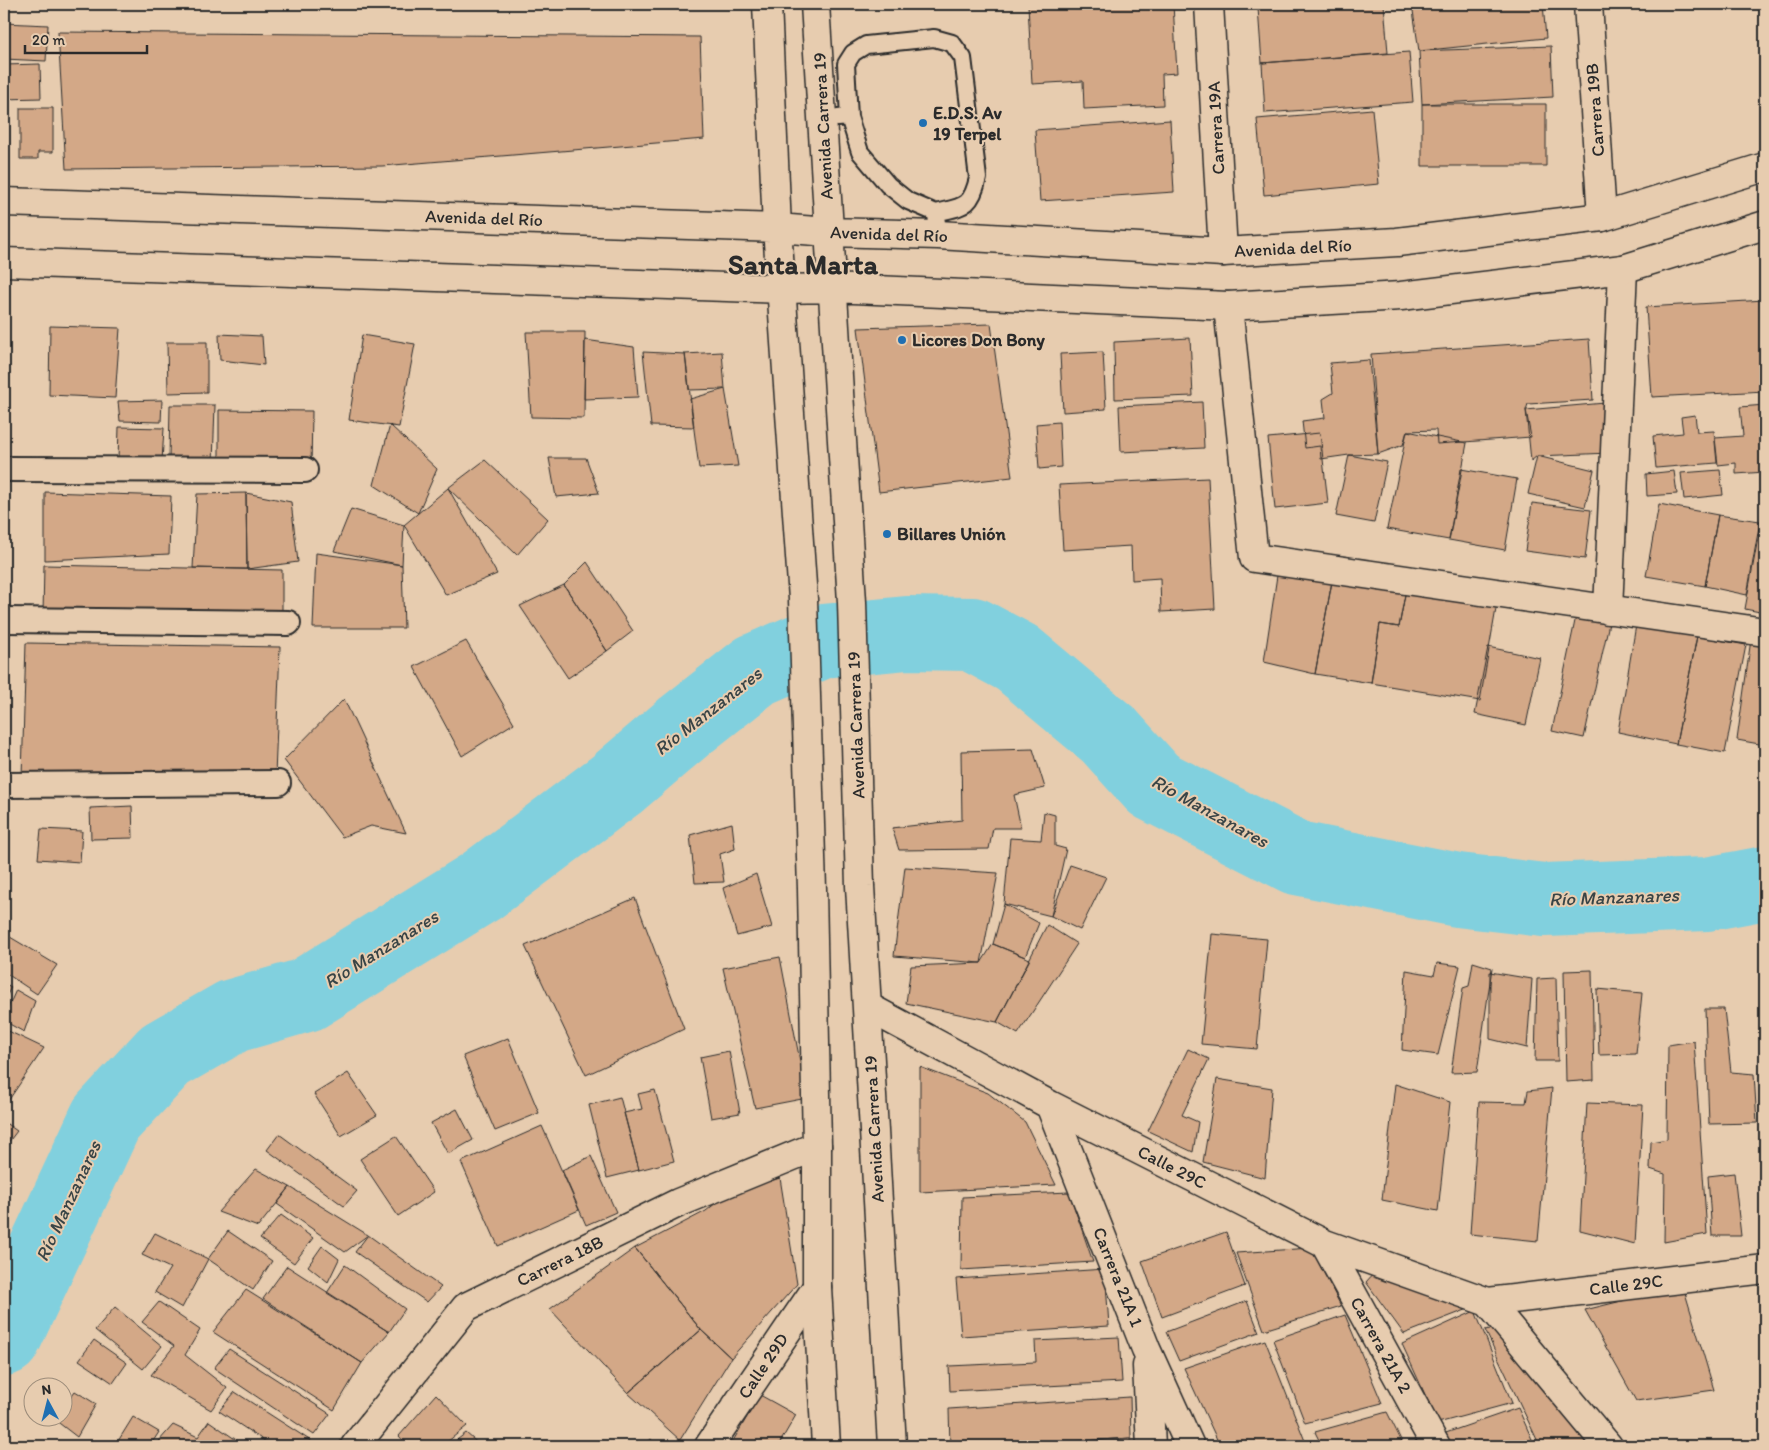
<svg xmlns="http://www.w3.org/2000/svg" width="1769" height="1450" font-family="Itim,sans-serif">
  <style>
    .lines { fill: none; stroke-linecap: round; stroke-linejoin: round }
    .river { stroke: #81d0de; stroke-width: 74 }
    .building { fill: #d3a887; stroke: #2b2b2b }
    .service-casing { stroke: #2b2b2b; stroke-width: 20 }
    .pedestrian-casing { stroke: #2b2b2b; stroke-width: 28 }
    .minor-casing { stroke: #2b2b2b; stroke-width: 31 }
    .secondary-casing { stroke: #2b2b2b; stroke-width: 31 }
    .service { stroke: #e7ccaf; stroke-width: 16 }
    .pedestrian { stroke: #e7ccaf; stroke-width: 24 }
    .minor { stroke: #e7ccaf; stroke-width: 28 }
    .secondary { stroke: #e7ccaf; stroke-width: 28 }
    .poi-dot { fill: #1f6fb2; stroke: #e7ccaf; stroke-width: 2 }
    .labels { text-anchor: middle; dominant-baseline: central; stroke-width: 4; stroke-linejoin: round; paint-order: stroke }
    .street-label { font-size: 18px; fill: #2b2b2b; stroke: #e7ccaf }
    .poi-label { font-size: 18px; font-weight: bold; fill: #2b2b2b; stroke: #e7ccaf; text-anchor: start }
    .water-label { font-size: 19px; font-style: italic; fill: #384446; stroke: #e7ccaf }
    .town-label { font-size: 28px; font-weight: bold; fill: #2b2b2b; stroke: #e7ccaf }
  </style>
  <rect width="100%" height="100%" fill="#e7ccaf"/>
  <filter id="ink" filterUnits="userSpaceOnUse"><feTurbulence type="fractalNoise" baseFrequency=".02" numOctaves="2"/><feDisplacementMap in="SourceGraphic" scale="10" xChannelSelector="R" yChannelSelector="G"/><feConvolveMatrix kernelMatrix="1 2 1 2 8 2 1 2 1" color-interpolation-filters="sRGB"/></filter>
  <g filter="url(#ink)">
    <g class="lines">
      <!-- river -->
      <path class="river" d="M 4,1339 L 106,1119 L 165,1055 L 233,1016 L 306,995 L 480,887 L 617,784 L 685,726 L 756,670 L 823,641 L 907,633 L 972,634 L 1017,658 L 1109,735 L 1154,785 L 1297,858 L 1458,890 L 1544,900 L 1707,894 L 1765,883"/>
    </g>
    <!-- building -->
    <path class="building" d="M 1028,4 L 1173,4 L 1177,73 L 1162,74 L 1163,105 L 1084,109 L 1083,81 L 1032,84 Z
      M 1301,4 L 1384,4 L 1388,53 L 1262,63 L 1258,8 Z
      M 1412,4 L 1543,4 L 1546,38 L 1419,51 Z
      M 4,23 L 48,25 L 46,61 L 4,59 Z
      M 58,32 L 700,37 L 704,139 L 382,166 L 66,169 Z
      M 1551,46 L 1553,97 L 1422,104 L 1419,51 Z
      M 1409,52 L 1413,102 L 1265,113 L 1262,63 Z
      M 40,64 L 41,98 L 4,99 L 4,65 Z
      M 1422,104 L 1546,104 L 1546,166 L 1422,166 Z
      M 20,108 L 53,108 L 53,152 L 38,152 L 38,159 L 20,159 Z
      M 1372,109 L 1379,184 L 1264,195 L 1257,119 Z
      M 1170,120 L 1174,192 L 1040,201 L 1035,130 Z
      M 1765,300 L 1765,391 L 1652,397 L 1646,307 Z
      M 991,324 L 1012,477 L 879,492 L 858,328 Z
      M 50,326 L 120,328 L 115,398 L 49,395 Z
      M 526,332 L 585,332 L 584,418 L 531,417 Z
      M 219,334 L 262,336 L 264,365 L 220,360 Z
      M 362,335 L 415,344 L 399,427 L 349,420 Z
      M 1190,338 L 1193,396 L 1115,399 L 1114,342 Z
      M 1589,339 L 1593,400 L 1528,404 L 1526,410 L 1531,437 L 1437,444 L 1436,430 L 1407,431 L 1403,445 L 1378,454 L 1371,354 Z
      M 585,340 L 634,347 L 638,397 L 584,399 Z
      M 167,342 L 207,342 L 207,392 L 168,393 Z
      M 643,352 L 685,354 L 694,427 L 651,426 Z
      M 722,352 L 725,389 L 689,390 L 685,354 Z
      M 1103,352 L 1106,409 L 1063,412 L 1060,354 Z
      M 1369,360 L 1378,454 L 1349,455 L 1321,459 L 1320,446 L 1305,448 L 1302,421 L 1325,418 L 1323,399 L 1333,393 L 1330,363 Z
      M 725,389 L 738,466 L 699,468 L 690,399 Z
      M 162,400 L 161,422 L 120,421 L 118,401 Z
      M 1202,402 L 1204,448 L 1121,452 L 1119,406 Z
      M 1605,403 L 1610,453 L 1537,456 L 1531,461 L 1526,410 Z
      M 170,405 L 215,405 L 213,463 L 169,460 Z
      M 1765,405 L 1765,472 L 1736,474 L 1736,463 L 1718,465 L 1715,438 L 1743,436 L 1740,407 Z
      M 219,410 L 312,411 L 311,468 L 219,464 Z
      M 1695,415 L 1697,432 L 1714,431 L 1717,463 L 1656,468 L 1653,436 L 1683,433 L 1681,417 Z
      M 1059,422 L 1061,467 L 1039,469 L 1036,424 Z
      M 390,425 L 437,469 L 418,513 L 374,485 Z
      M 119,427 L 164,428 L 162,462 L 118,460 Z
      M 1407,431 L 1467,443 L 1449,540 L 1387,529 Z
      M 1320,433 L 1328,503 L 1275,509 L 1268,438 Z
      M 1349,455 L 1387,462 L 1374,523 L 1336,516 Z
      M 1537,456 L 1594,470 L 1585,507 L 1528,494 Z
      M 549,458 L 586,458 L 599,493 L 556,497 Z
      M 485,460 L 548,519 L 517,555 L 448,488 Z
      M 1461,469 L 1517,479 L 1505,550 L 1449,540 Z
      M 1720,470 L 1723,495 L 1684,499 L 1681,473 Z
      M 1674,471 L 1677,494 L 1647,496 L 1646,474 Z
      M 1208,478 L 1215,609 L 1161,612 L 1160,578 L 1132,580 L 1131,546 L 1063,550 L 1059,485 Z
      M 448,488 L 497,574 L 446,595 L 404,525 Z
      M 45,492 L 171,496 L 169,554 L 45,560 Z
      M 246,493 L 247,569 L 193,568 L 197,494 Z
      M 246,493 L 291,502 L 298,562 L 247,569 Z
      M 1532,503 L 1591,510 L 1585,559 L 1525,551 Z
      M 1659,504 L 1718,515 L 1705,586 L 1646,576 Z
      M 351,509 L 404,525 L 402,565 L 334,551 Z
      M 1718,515 L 1760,521 L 1747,595 L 1705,586 Z
      M 1760,527 L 1765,528 L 1765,613 L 1745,609 Z
      M 316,553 L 402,565 L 404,628 L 313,628 Z
      M 587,562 L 633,631 L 607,651 L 564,585 Z
      M 44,565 L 282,570 L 282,619 L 43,615 Z
      M 1278,569 L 1333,576 L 1315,674 L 1264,662 Z
      M 1333,576 L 1406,589 L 1399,627 L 1380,624 L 1371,683 L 1315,674 Z
      M 564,585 L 607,651 L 568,678 L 520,606 Z
      M 1406,589 L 1497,603 L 1480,701 L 1371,683 L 1380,624 L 1399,627 Z
      M 1576,616 L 1609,623 L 1584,738 L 1552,731 Z
      M 1636,625 L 1697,636 L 1676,744 L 1618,732 Z
      M 1697,636 L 1746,645 L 1725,753 L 1676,744 Z
      M 1751,639 L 1765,641 L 1765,745 L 1737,740 Z
      M 466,641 L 514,723 L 462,756 L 414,667 Z
      M 26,643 L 280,647 L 275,776 L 22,776 Z
      M 1488,647 L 1540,658 L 1526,725 L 1475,714 Z
      M 344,699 L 406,833 L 371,826 L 342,837 L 284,760 Z
      M 1033,749 L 1045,788 L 1014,795 L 1021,828 L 993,828 L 989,849 L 899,850 L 892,828 L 962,820 L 961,751 Z
      M 132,806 L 133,838 L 91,839 L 90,808 Z
      M 1044,812 L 1055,815 L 1055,846 L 1066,849 L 1051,916 L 1004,904 L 1010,838 L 1041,840 Z
      M 732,823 L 735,849 L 720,854 L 724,882 L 695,883 L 690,835 Z
      M 41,829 L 82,831 L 80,862 L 38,859 Z
      M 1070,865 L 1106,877 L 1080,930 L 1051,916 Z
      M 905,867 L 998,873 L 981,963 L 894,956 Z
      M 756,874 L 772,927 L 737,936 L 723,888 Z
      M 635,898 L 684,1029 L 586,1075 L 525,946 Z
      M 1004,904 L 1039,923 L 1025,957 L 993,944 Z
      M 1047,925 L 1077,944 L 1018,1034 L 997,1022 Z
      M 5,934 L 57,965 L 37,994 L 4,972 L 4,937 Z
      M 1212,934 L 1267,939 L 1257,1049 L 1201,1044 Z
      M 993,944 L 1030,959 L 997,1022 L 906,1003 L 911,966 L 981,963 Z
      M 780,957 L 807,1098 L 755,1108 L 723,968 Z
      M 1473,962 L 1492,968 L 1477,1072 L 1451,1073 L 1463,988 L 1469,986 Z
      M 1437,963 L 1460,966 L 1438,1055 L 1402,1050 L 1406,970 L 1434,975 Z
      M 1592,970 L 1594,1080 L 1566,1082 L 1564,971 Z
      M 1490,972 L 1532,979 L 1527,1048 L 1490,1039 Z
      M 1556,978 L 1558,1061 L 1535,1061 L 1537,979 Z
      M 4,983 L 11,987 L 4,1001 Z
      M 1597,989 L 1642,993 L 1636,1054 L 1599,1055 Z
      M 16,990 L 35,1001 L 24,1032 L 4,1021 L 4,1017 Z
      M 1705,1009 L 1724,1009 L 1731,1072 L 1754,1074 L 1757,1123 L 1709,1124 Z
      M 4,1029 L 44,1048 L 4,1107 Z
      M 508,1038 L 539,1113 L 495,1131 L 463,1056 Z
      M 1694,1041 L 1707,1234 L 1664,1242 L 1665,1174 L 1650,1169 L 1651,1142 L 1667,1139 L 1668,1045 Z
      M 1188,1049 L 1209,1059 L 1182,1115 L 1198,1122 L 1193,1152 L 1148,1131 Z
      M 729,1051 L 740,1113 L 711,1118 L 700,1057 Z
      M 920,1067 L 988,1093 L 1025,1122 L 1056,1185 L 920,1192 Z
      M 348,1073 L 377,1115 L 341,1136 L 314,1094 Z
      M 1217,1079 L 1272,1088 L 1265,1178 L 1203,1162 Z
      M 1395,1084 L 1450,1102 L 1438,1211 L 1382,1200 Z
      M 1552,1088 L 1538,1241 L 1470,1234 L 1479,1102 L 1526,1103 L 1528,1091 Z
      M 655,1090 L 674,1161 L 639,1170 L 624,1113 L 642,1109 L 638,1094 Z
      M 620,1097 L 639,1170 L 607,1178 L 589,1105 Z
      M 1587,1103 L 1643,1105 L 1635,1244 L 1580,1230 Z
      M 457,1109 L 473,1140 L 448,1154 L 431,1123 Z
      M 4,1122 L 17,1131 L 4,1148 Z
      M 542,1126 L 579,1210 L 498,1246 L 461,1162 Z
      M 279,1134 L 357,1191 L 344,1206 L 267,1150 Z
      M 396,1136 L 434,1192 L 398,1216 L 360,1159 Z
      M 591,1156 L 616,1212 L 586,1225 L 562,1170 Z
      M 256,1169 L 290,1187 L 258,1227 L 218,1212 Z
      M 1734,1173 L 1741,1236 L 1712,1236 L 1708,1176 Z
      M 780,1178 L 797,1284 L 731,1358 L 701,1330 L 635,1248 L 706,1211 L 727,1194 Z
      M 290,1187 L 368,1235 L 345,1252 L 277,1204 Z
      M 1069,1192 L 1093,1262 L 961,1270 L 962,1197 Z
      M 281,1215 L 313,1238 L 294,1263 L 260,1239 Z
      M 228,1231 L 272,1261 L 253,1290 L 208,1259 Z
      M 1226,1232 L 1245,1286 L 1162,1317 L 1142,1261 Z
      M 155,1233 L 208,1259 L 182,1308 L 155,1292 L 170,1268 L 142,1255 Z
      M 368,1235 L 441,1287 L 427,1302 L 355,1252 Z
      M 322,1246 L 339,1259 L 328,1282 L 308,1266 Z
      M 635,1248 L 701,1330 L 628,1393 L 550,1309 Z
      M 1311,1248 L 1341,1306 L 1264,1330 L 1236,1253 Z
      M 345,1265 L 405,1309 L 389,1332 L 327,1293 Z
      M 287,1266 L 389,1332 L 362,1363 L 263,1299 Z
      M 1105,1269 L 1109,1326 L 961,1336 L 956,1279 Z
      M 1374,1273 L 1476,1306 L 1404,1334 L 1366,1282 Z
      M 1683,1286 L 1714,1390 L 1636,1401 L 1585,1310 Z
      M 246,1290 L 362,1363 L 334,1410 L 213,1332 Z
      M 1247,1301 L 1259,1332 L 1179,1361 L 1166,1332 Z
      M 159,1302 L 200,1330 L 185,1355 L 227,1388 L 211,1410 L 151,1375 L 174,1346 L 142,1322 Z
      M 115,1307 L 162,1346 L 143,1369 L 95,1330 Z
      M 1475,1311 L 1512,1403 L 1438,1423 L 1402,1344 Z
      M 1345,1315 L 1382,1403 L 1305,1423 L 1273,1340 Z
      M 1506,1326 L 1598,1446 L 1540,1446 L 1485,1330 Z
      M 701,1330 L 731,1358 L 680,1440 L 628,1393 Z
      M 1119,1337 L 1122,1382 L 950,1391 L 949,1366 L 1036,1362 L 1035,1341 Z
      M 94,1340 L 127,1363 L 113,1383 L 79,1360 Z
      M 1265,1340 L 1307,1446 L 1220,1446 L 1184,1368 Z
      M 229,1349 L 330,1414 L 314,1435 L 214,1368 Z
      M 75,1391 L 96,1404 L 77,1437 L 55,1420 L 57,1418 L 62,1418 L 62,1409 Z
      M 235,1392 L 311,1441 L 308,1446 L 272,1446 L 219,1411 Z
      M 436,1394 L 467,1426 L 442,1446 L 408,1446 L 399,1436 Z
      M 760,1395 L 796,1415 L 778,1446 L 730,1446 Z
      M 1130,1397 L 1131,1438 L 1006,1446 L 950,1446 L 949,1409 Z
      M 1518,1408 L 1535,1446 L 1443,1446 L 1437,1436 Z
      M 1387,1412 L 1404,1446 L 1322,1446 L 1315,1432 Z
      M 133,1417 L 159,1432 L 150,1446 L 115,1446 Z
      M 209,1421 L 245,1446 L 166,1446 L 159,1441 L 173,1425 L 198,1437 Z
      M 466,1433 L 481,1446 L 449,1446 Z
      M 1131,1438 L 1133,1446 L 1006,1446 Z
      M 651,1439 L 658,1446 L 643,1446 Z"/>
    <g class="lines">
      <defs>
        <path id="service" d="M 849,117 L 846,64 L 853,53 L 866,45 L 934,38 L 952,43 L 963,58 L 978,178 C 971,208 963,206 936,213 L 938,235
          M 838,118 L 849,117 L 860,152 L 888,185 L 908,201 L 936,213"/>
        <path id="pedestrian" d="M 4,469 L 305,470
          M 4,620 L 288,623
          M 4,785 L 278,783"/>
        <path id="minor" d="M 1209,4 L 1223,252
          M 1588,4 L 1602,217
          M 1228,306 L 1254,558 L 1765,632
          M 1608,610 L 1623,269
          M 868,1007 L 1050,1105 L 1325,1244 L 1488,1302 L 1765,1269
          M 1050,1105 L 1146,1349 L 1190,1446
          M 1325,1244 L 1436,1446
          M 1488,1302 L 1608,1446
          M 1147,1366 L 1151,1446
          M 355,1446 L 466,1307 L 678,1203 L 817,1146
          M 709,1446 L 817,1287"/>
        <path id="secondary" d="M 767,4 L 777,228 L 803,599 L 812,889 L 817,1146 L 817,1287 L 826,1446
          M 815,4 L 852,602 L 860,886 L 892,1446
          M 4,202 L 777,228 L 829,232 L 938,235 L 1223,252 L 1397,242 L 1602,217 L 1765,167
          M 4,262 L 783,289 L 832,288 L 1228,306 L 1401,296 L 1623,269 L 1765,225"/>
      </defs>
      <!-- service casing -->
      <use href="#service" class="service-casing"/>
      <!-- pedestrian casing -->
      <use href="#pedestrian" class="pedestrian-casing"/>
      <!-- minor casing -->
      <use href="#minor" class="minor-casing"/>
      <!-- secondary casing -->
      <use href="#secondary" class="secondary-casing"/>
      <!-- service -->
      <use href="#service" class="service"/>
      <!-- pedestrian -->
      <use href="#pedestrian" class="pedestrian"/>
      <!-- minor -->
      <use href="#minor" class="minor"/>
      <!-- secondary -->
      <use href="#secondary" class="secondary"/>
    </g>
  </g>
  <!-- markers -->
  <g class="poi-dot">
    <circle cx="923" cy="123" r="5"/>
    <circle cx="902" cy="340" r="5"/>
    <circle cx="887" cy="534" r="5"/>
  </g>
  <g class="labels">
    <!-- street labels -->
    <g class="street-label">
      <text transform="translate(1595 110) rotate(-94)">Carrera 19B</text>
      <text transform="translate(823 126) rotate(-93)">Avenida Carrera 19</text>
      <text transform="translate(1216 128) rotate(-93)">Carrera 19A</text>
      <text transform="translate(484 218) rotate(2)">Avenida del Río</text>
      <text transform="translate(889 234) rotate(2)">Avenida del Río</text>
      <text transform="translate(1293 248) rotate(-3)">Avenida del Río</text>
      <text transform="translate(856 725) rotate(-92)">Avenida Carrera 19</text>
      <text transform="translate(874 1129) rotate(-93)">Avenida Carrera 19</text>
      <text transform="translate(1172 1167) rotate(27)">Calle 29C</text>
      <text transform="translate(560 1261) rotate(-26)">Carrera 18B</text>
      <text transform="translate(1118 1277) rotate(68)">Carrera 21A 1</text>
      <text transform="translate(1626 1285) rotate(-7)">Calle 29C</text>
      <text transform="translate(1381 1345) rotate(61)">Carrera 21A 2</text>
      <text transform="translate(763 1366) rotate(-56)">Calle 29D</text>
    </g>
    <!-- poi labels -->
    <g class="poi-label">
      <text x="933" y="113">E.D.S. Av<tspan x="933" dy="21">19 Terpel</tspan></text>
      <text x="912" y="340">Licores Don Bony</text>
      <text x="897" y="534">Billares Unión</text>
    </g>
    <!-- water labels -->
    <g class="water-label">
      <text transform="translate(708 711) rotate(-38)">Río Manzanares</text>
      <text transform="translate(1210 811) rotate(29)">Río Manzanares</text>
      <text transform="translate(1614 897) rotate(-2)">Río Manzanares</text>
      <text transform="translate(381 949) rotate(-32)">Río Manzanares</text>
      <text transform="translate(68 1201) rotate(-65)">Río Manzanares</text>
    </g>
    <!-- town labels -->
    <g class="town-label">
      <text x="803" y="264">Santa Marta</text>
    </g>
  </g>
  <!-- margin -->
  <rect width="1769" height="1450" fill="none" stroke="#e7ccaf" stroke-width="20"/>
  <rect x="10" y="10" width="1749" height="1430" fill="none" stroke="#2b2b2b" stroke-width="2" filter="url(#ink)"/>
  <!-- north arrow -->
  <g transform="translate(48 1402) rotate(353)"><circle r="24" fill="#e7ccaf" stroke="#9c8c7a"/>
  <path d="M0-4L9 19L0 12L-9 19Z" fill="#1f6fb2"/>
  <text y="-8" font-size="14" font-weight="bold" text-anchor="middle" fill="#2b2b2b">N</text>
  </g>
  <!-- scale -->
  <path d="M25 45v8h122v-8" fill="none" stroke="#2b2b2b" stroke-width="2.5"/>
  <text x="32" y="45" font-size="15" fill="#2b2b2b" stroke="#e7ccaf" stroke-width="4" paint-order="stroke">20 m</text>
</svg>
